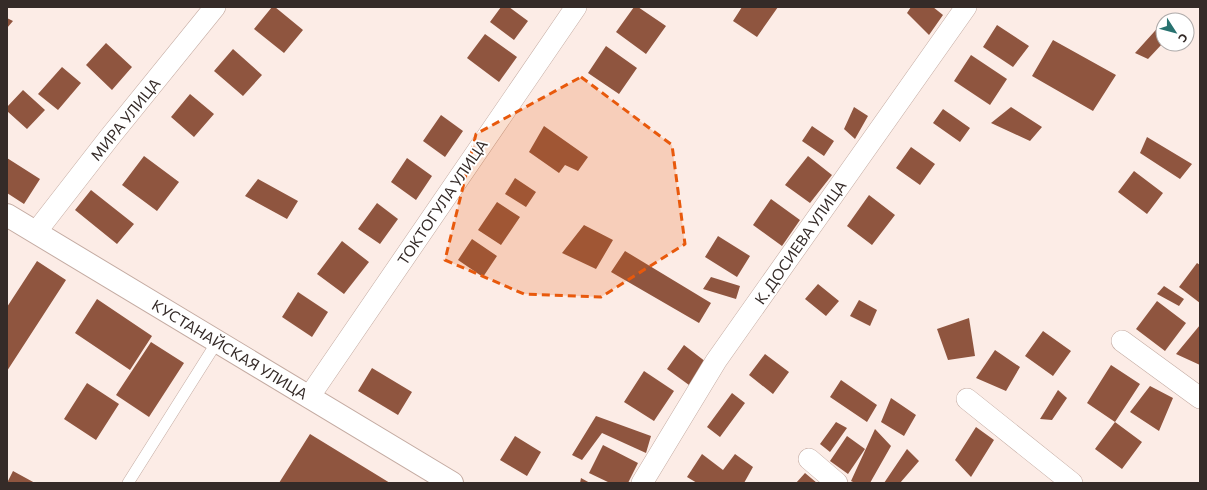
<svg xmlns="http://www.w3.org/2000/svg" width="1207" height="490" font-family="Commissioner,sans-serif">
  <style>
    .building { fill: #8f553f }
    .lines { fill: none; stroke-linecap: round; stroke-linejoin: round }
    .service-casing { stroke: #c4aba2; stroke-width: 12 }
    .minor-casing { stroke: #c4aba2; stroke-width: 22 }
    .tertiary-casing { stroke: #c4aba2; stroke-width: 24 }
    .service { stroke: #fff; stroke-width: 11 }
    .minor { stroke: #fff; stroke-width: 21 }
    .tertiary { stroke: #fff; stroke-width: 22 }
    .marked { fill: #e8590c; fill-opacity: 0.2; stroke: #e8590c; stroke-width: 3; stroke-dasharray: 8 5; stroke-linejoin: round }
    .labels { text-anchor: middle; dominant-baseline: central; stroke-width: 4; stroke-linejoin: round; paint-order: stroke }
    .street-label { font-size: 15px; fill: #352b28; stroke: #fff }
  </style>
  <rect width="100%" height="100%" fill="#fcece6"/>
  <!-- building -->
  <path class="building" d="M 272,7 L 275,7 L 303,30 L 284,53 L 254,29 Z
    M 501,7 L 509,7 L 528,21 L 514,40 L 490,22 Z
    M 634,7 L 638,7 L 666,26 L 646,54 L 616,32 Z
    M 742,7 L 778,7 L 757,37 L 733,21 Z
    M 911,7 L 933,7 L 943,15 L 929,35 L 907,13 Z
    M 7,18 L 13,21 L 7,28 Z
    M 1163,22 L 1163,43 L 1148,59 L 1135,53 Z
    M 997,25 L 1029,46 L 1013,67 L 983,47 Z
    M 485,34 L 517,57 L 499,82 L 467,58 Z
    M 1053,40 L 1116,75 L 1093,111 L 1032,76 Z
    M 106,43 L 132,67 L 112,90 L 86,65 Z
    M 606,46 L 637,68 L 619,94 L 588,73 Z
    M 233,49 L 262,75 L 243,96 L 214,71 Z
    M 971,55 L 1007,79 L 990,105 L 954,81 Z
    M 62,67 L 81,83 L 58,110 L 38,94 Z
    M 23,90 L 45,110 L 27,129 L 7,111 L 7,107 Z
    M 190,94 L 214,114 L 194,137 L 171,117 Z
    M 854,107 L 868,116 L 855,139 L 844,129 Z
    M 1011,107 L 1042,127 L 1030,141 L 991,123 Z
    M 943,109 L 970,128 L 960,142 L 933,123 Z
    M 441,115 L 463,131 L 445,157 L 423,141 Z
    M 544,126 L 588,157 L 578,171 L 565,165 L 559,173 L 529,152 Z
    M 812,126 L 834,141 L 824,156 L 802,141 Z
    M 1147,137 L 1192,164 L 1180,179 L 1140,153 Z
    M 911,147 L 935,164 L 920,185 L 896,168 Z
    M 144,156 L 179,182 L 157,211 L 122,185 Z
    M 808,156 L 832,175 L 810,203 L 785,185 Z
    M 7,158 L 40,179 L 24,204 L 7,193 Z
    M 407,158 L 432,176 L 416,200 L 391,182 Z
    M 1134,171 L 1163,193 L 1147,214 L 1118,192 Z
    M 515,178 L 536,192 L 526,207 L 505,194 Z
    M 258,179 L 298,201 L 287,219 L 245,196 Z
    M 91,190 L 134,224 L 117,244 L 75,210 Z
    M 869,195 L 895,215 L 872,245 L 847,226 Z
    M 771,199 L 800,220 L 782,246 L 753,225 Z
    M 497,202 L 520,217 L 501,245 L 478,230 Z
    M 377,203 L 398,219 L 380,244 L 358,229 Z
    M 584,225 L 613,240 L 596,269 L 562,253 Z
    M 718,236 L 750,256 L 737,277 L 705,257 Z
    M 472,239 L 497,256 L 483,277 L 458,260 Z
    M 342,241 L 369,262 L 344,294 L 317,274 Z
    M 625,251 L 711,303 L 699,323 L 611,272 Z
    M 37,261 L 66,280 L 7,371 L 7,307 Z
    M 1197,263 L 1200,265 L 1200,303 L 1179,287 Z
    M 711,277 L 740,286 L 736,299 L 703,289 Z
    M 818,284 L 839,301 L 826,316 L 805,299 Z
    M 1164,286 L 1184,299 L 1179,306 L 1157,294 Z
    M 298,292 L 328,312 L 312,337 L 282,317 Z
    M 97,299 L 152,336 L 130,370 L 75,333 Z
    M 859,300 L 877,310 L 870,326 L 850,316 Z
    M 1157,301 L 1186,323 L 1165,351 L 1136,329 Z
    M 969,318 L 975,356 L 948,360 L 937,329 Z
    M 1200,325 L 1200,365 L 1176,354 Z
    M 1043,331 L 1071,351 L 1053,376 L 1025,356 Z
    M 151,342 L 184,363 L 149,417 L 116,395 Z
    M 684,345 L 706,362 L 689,385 L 667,369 Z
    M 995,350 L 1020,367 L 1006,391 L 976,378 Z
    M 765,354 L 789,372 L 773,394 L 749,375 Z
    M 1111,365 L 1140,384 L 1115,422 L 1087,403 Z
    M 372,368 L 412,392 L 398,415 L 358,391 Z
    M 644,371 L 674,391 L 654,421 L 624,402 Z
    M 841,380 L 877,405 L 867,422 L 830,397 Z
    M 87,383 L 119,404 L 96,440 L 64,419 Z
    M 1150,386 L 1173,398 L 1159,431 L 1130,412 Z
    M 1058,390 L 1067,398 L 1052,420 L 1040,419 Z
    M 732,393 L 745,403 L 720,437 L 707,427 Z
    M 891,398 L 916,415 L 904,436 L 881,422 Z
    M 596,416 L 651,436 L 646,453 L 602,433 L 582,460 L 572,455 Z
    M 836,422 L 847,428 L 830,452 L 820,444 Z
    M 1115,422 L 1142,442 L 1122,469 L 1095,449 Z
    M 976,427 L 994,440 L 971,477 L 955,460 Z
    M 875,429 L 891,446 L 870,483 L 855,483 L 851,481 Z
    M 310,434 L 390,483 L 279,483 Z
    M 515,436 L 541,452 L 527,476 L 500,460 Z
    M 847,436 L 865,449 L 848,474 L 830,461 Z
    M 603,445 L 638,463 L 628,483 L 610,483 L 589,473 Z
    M 907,449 L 919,461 L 900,483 L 884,483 Z
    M 702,454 L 723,470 L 735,454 L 753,467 L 744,483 L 697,483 L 687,477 Z
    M 13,471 L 35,483 L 7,483 Z
    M 805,473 L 817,483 L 796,483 Z
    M 581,478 L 590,483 L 580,483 Z"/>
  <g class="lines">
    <defs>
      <path id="service" d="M 128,483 L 217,342"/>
      <path id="minor" d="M 36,232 L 109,138 L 215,7
        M 1122,341 L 1200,398
        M 309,397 L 576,7
        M 967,399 L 1072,483
        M 809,459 L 837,483
        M 642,483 L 716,361 L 966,7"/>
      <path id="tertiary" d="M 7,215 L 452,483"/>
    </defs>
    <!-- service casing -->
    <use href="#service" class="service-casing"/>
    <!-- minor casing -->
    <use href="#minor" class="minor-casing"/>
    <!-- tertiary casing -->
    <use href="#tertiary" class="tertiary-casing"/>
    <!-- service -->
    <use href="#service" class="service"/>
    <!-- minor -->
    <use href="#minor" class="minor"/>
    <!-- tertiary -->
    <use href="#tertiary" class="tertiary"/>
  </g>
  <!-- marked area -->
  <path class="marked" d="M 581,77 L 672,145 L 685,244 L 601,297 L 524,294 L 445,260 L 476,134 Z"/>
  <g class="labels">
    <!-- street labels -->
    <g class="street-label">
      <text transform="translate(125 119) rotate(-51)">МИРА УЛИЦА</text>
      <text transform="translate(442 202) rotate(-56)">ТОКТОГУЛА УЛИЦА</text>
      <text transform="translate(800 242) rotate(-55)">К. ДОСИЕВА УЛИЦА</text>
      <text transform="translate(230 349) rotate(31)">КУСТАНАЙСКАЯ УЛИЦА</text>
    </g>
  </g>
  <!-- border -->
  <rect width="1207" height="490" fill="none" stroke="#352b28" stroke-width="16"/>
  <!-- north arrow -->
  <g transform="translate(1175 32) rotate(126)"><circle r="19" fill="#ffffff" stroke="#aeaaa9"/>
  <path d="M0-3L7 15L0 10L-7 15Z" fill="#287270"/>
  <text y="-6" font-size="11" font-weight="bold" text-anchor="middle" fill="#352b28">С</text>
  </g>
</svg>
